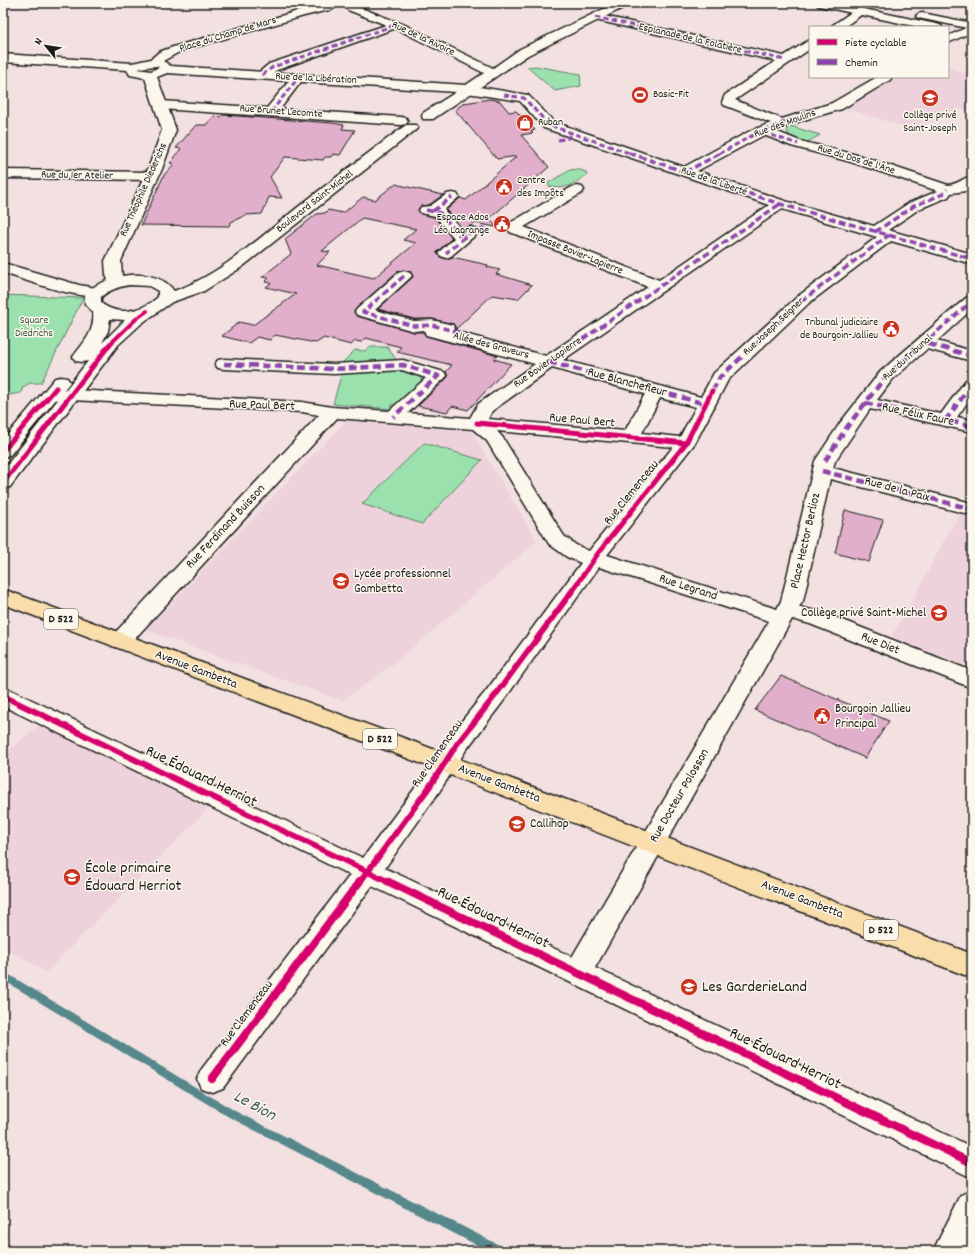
<svg xmlns="http://www.w3.org/2000/svg" width="975" height="1254" font-family="Dekko,sans-serif">
  <style>
    .built { fill: #eed2db }
    .green { fill: #9be1ae; stroke: #5c7e65 }
    .lines { fill: none; stroke-linecap: round; stroke-linejoin: round }
    .stream { fill: #56878a; fill-rule: evenodd }
    .building { fill: #e1afcc; stroke: #1c1c1c; fill-rule: evenodd }
    .street-casing { stroke: #1c1c1c; stroke-width: 3 }
    .secondary-casing { stroke: #1c1c1c; stroke-width: 3 }
    .primary-casing { stroke: #1c1c1c; stroke-width: 3 }
    .street { fill: #fbf7ec; fill-rule: evenodd }
    .secondary { fill: #fbf7ec; fill-rule: evenodd }
    .primary { fill: #f9deab; fill-rule: evenodd }
    .quiet-far2 { stroke: #8e44ad; stroke-width: 3; stroke-dasharray: 5.5 3; stroke-linecap: butt }
    .quiet-far1 { stroke: #8e44ad; stroke-width: 3.5; stroke-dasharray: 7 3.5; stroke-linecap: butt }
    .quiet { stroke: #8e44ad; stroke-width: 4.5; stroke-dasharray: 8 4.5; stroke-linecap: butt }
    .cycleway-far3-casing { stroke: #fbf7ec; stroke-width: 5.5 }
    .cycleway-far2-casing { stroke: #fbf7ec; stroke-width: 7 }
    .cycleway-far1-casing { stroke: #fbf7ec; stroke-width: 9 }
    .cycleway-casing { stroke: #fbf7ec; stroke-width: 10 }
    .cycleway-far3 { stroke: #d6006c; stroke-width: 4 }
    .cycleway-far2 { stroke: #d6006c; stroke-width: 5 }
    .cycleway-far1 { stroke: #d6006c; stroke-width: 6 }
    .cycleway { stroke: #d6006c; stroke-width: 8 }
    .labels { text-anchor: middle; dominant-baseline: central; stroke-width: 3; stroke-linejoin: round; paint-order: stroke }
    .far-street-label { font-size: 11px; fill: #1c1c1c; stroke: #fbf7ec }
    .far-poi-label { font-size: 11px; fill: #1c1c1c; stroke: #fbf7ec; text-anchor: start }
    .far-park-label { font-size: 11px; fill: #425748; stroke: #fbf7ec }
    .shield { fill: #fbf7ec; stroke: #5f5e5a; stroke-width: 1 }
    .shield-label { font-size: 12px; font-weight: bold; fill: #1c1c1c }
    .street-label { font-size: 13px; fill: #1c1c1c; stroke: #fbf7ec }
    .poi-label { font-size: 13px; fill: #1c1c1c; stroke: #fbf7ec; text-anchor: start }
    .near-street-label { font-size: 16px; fill: #1c1c1c; stroke: #fbf7ec }
    .near-poi-label { font-size: 16px; fill: #1c1c1c; stroke: #fbf7ec; text-anchor: start }
    .near-water-label { font-size: 17px; font-style: italic; fill: #3e5a5c; stroke: #fbf7ec }
  </style>
  <rect width="100%" height="100%" fill="#f3e1e2"/>
  <filter id="ink" filterUnits="userSpaceOnUse"><feTurbulence type="fractalNoise" baseFrequency=".025" numOctaves="2"/><feDisplacementMap in="SourceGraphic" scale="8" xChannelSelector="R" yChannelSelector="G"/><feConvolveMatrix kernelMatrix="1 2 1 2 8 2 1 2 1" color-interpolation-filters="sRGB"/></filter>
  <g filter="url(#ink)">
    <!-- built -->
    <path class="built" d="M 948,67 L 953,68 L 952,69 L 972,74 L 972,110 L 959,109 L 913,130 L 845,108 L 898,77 L 948,77 Z
      M 346,421 L 471,431 L 537,541 L 395,663 L 342,701 L 145,630 Z
      M 960,514 L 972,517 L 972,668 L 891,637 L 919,589 L 944,540 Z
      M 42,722 L 211,806 L 46,972 L 3,947 L 3,756 Z"/>
    <!-- green -->
    <path class="green" d="M 535,66 L 580,74 L 581,86 L 555,91 L 527,67 Z
      M 790,126 L 820,135 L 806,143 C 798,140 787,139 787,129 Z
      M 577,169 L 586,172 L 587,175 C 572,184 566,191 549,186 L 548,183 L 570,170 Z
      M 3,295 L 83,298 L 41,383 L 30,383 L 23,387 L 21,393 L 3,396 Z
      M 370,347 L 387,347 L 398,362 L 418,373 L 423,383 L 400,405 L 394,404 L 391,406 L 391,409 L 333,404 L 342,372 L 341,364 L 355,350 L 365,351 Z
      M 424,443 L 482,460 L 422,524 L 362,504 Z"/>
    <g class="lines">
      <!-- stream -->
      <path class="stream" d="M 3,971 L 235,1111 L 503,1247 L 504,1251 L 488,1251 L 229,1117 L 3,980 Z"/>
    </g>
    <!-- building -->
    <path class="building" d="M 490,99 L 500,101 L 509,112 L 516,111 L 535,130 L 531,131 L 533,133 L 521,135 L 549,167 L 490,218 L 496,227 L 474,223 L 471,226 L 462,228 L 446,210 L 460,198 L 466,200 L 517,156 L 497,159 L 455,110 L 464,103 Z
      M 223,115 L 332,123 L 344,125 L 342,129 L 355,130 L 340,155 L 333,154 L 331,157 L 325,157 L 323,160 L 285,157 L 270,177 L 282,198 L 269,197 L 262,214 L 246,215 L 231,222 L 229,226 L 141,225 L 164,175 L 174,164 L 170,163 L 175,158 L 173,158 L 181,149 L 176,148 L 196,125 L 206,125 L 214,116 L 221,117 Z
      M 395,184 L 443,195 L 429,205 L 421,206 L 418,209 L 421,214 L 434,217 L 452,238 L 437,252 L 440,257 L 447,259 L 452,257 L 488,265 L 487,267 L 500,270 L 496,274 L 532,285 L 518,299 L 492,295 L 456,329 L 453,324 L 432,319 L 414,319 L 378,309 L 413,277 L 411,272 L 404,270 L 397,272 L 354,311 L 357,316 L 414,332 L 423,332 L 426,336 L 498,356 L 494,359 L 511,364 L 468,410 L 452,406 L 447,412 L 418,406 L 448,377 L 446,372 L 452,365 L 397,352 L 401,347 L 366,338 L 362,342 L 355,341 L 351,345 L 324,338 L 316,343 L 275,335 L 270,340 L 257,337 L 249,343 L 222,336 L 239,322 L 253,325 L 296,294 L 266,287 L 271,283 L 265,282 L 269,278 L 262,277 L 291,254 L 285,239 L 317,214 L 325,213 L 328,210 L 343,213 L 363,197 L 375,200 ZM 362,218 L 416,229 L 403,240 L 416,243 L 374,278 L 317,265 L 330,252 L 322,251 Z
      M 845,510 L 883,520 L 869,562 L 835,553 Z
      M 781,676 L 889,721 L 865,758 L 755,710 Z"/>
    <g class="lines">
      <defs>
        <path id="street" d="M 860,8 L 864,9 L 866,11 L 864,13 L 844,27 L 830,27 L 856,9 Z
          M 595,14 L 784,56 L 806,42 L 810,40 L 810,49 L 735,100 L 782,119 L 832,103 L 877,77 L 892,77 L 890,80 L 842,109 L 800,121 L 775,131 L 800,141 L 861,156 L 948,185 C 959,184 962,178 972,176 L 972,187 L 966,191 L 951,193 L 948,197 L 919,209 L 888,230 L 972,254 L 972,264 L 891,241 L 809,303 L 728,380 L 695,443 L 607,555 L 777,609 L 781,601 L 815,461 L 840,423 L 880,372 L 966,298 L 972,296 L 972,309 L 937,341 L 972,351 L 972,361 L 927,349 L 892,380 L 877,400 L 941,414 L 966,380 L 972,379 L 972,396 L 957,417 L 972,420 L 972,432 L 870,409 L 835,461 L 833,468 L 972,503 L 972,515 L 830,479 L 803,601 L 799,607 L 824,613 L 972,671 L 972,688 L 810,624 L 792,619 L 595,968 L 972,1147 L 972,1178 L 372,886 L 223,1088 L 212,1092 L 201,1088 L 197,1079 L 201,1070 L 350,875 L 3,706 L 3,688 L 11,690 L 363,858 L 421,780 L 448,738 L 486,691 L 581,563 L 567,557 L 549,544 L 487,441 L 473,429 L 337,418 L 128,646 L 120,648 L 112,646 L 109,641 L 112,636 L 319,415 L 302,412 L 52,399 L 46,398 L 43,394 L 46,390 L 52,389 L 302,402 L 332,407 L 389,411 L 426,378 L 402,370 L 334,374 L 224,369 L 218,368 L 215,364 L 218,360 L 224,359 L 334,364 L 403,360 L 444,372 L 447,376 L 408,413 L 470,418 L 478,404 L 535,364 L 426,335 L 424,330 L 414,331 L 357,315 L 355,312 L 357,309 L 398,273 L 404,271 L 410,273 L 412,276 L 375,310 L 414,321 L 432,320 L 453,325 L 455,329 L 454,331 L 546,356 L 648,287 L 510,232 L 508,229 L 510,223 L 572,187 L 577,186 L 582,187 L 584,190 L 582,193 L 524,227 L 659,280 L 769,205 L 544,128 L 520,101 L 467,93 L 463,92 L 461,89 L 463,86 L 467,85 L 528,95 L 554,122 L 684,167 L 750,131 L 771,123 L 724,105 L 722,102 L 725,95 L 776,61 L 591,19 L 589,17 ZM 764,135 L 791,146 L 851,162 L 938,191 L 909,203 L 874,226 L 785,201 L 697,171 ZM 782,209 L 877,237 L 797,297 L 714,373 L 701,397 L 563,360 ZM 552,368 L 645,394 L 625,431 L 488,419 L 492,411 ZM 660,398 L 696,407 L 680,437 L 642,433 ZM 497,431 L 673,447 L 589,551 L 576,545 L 564,536 L 503,438 ZM 599,567 L 769,621 L 572,957 L 385,868 L 439,792 L 466,750 L 502,703 Z
          M 395,22 L 399,23 L 401,25 L 399,27 L 277,70 L 266,78 L 258,78 L 256,75 L 269,64 Z
          M 972,25 L 972,32 L 948,43 L 948,36 Z
          M 298,74 L 302,75 L 304,78 L 280,109 L 401,117 L 406,118 L 408,121 L 406,124 L 401,125 L 161,109 L 156,108 L 155,105 L 156,102 L 161,101 L 267,108 L 294,75 Z
          M 3,170 L 151,172 L 156,173 L 158,176 L 156,179 L 151,180 L 3,178 Z
          M 452,193 L 457,194 L 459,197 L 444,210 L 462,230 L 471,227 L 476,229 L 479,232 L 451,256 L 446,258 L 441,256 L 438,253 L 454,238 L 435,216 L 421,213 L 419,210 L 421,207 L 430,206 L 447,194 Z
          M 3,263 L 79,285 L 102,289 L 104,292 L 102,295 C 81,301 26,280 3,273 Z"/>
        <path id="secondary" d="M 616,3 L 630,3 L 629,5 L 528,55 L 433,119 L 423,119 L 422,116 L 423,113 L 456,92 L 167,73 L 157,77 L 176,130 L 162,169 L 121,261 L 122,276 C 141,273 163,275 174,291 C 223,274 262,235 302,204 C 336,177 371,151 406,125 L 416,125 L 418,128 L 242,267 L 204,291 L 172,302 L 142,323 L 118,345 L 10,487 L 3,489 L 3,470 L 88,361 L 82,362 L 76,361 L 73,357 C 84,342 95,332 93,312 L 85,304 L 85,296 L 95,286 L 108,280 L 106,275 L 105,261 L 148,169 L 162,130 L 145,78 L 130,75 L 127,70 L 3,62 L 3,54 L 132,63 L 151,59 L 159,52 L 173,47 L 298,11 L 329,4 L 335,7 L 333,9 L 304,16 L 181,51 L 163,61 L 171,66 L 466,85 L 484,73 L 399,30 L 348,10 L 346,8 L 348,6 L 356,6 L 407,26 L 493,68 L 520,49 ZM 156,66 L 159,67 L 151,71 L 138,69 L 146,67 ZM 129,285 L 149,286 L 158,291 L 158,297 C 143,311 118,317 101,303 L 101,297 C 109,290 118,287 129,285 ZM 110,319 L 125,320 L 102,343 L 108,331 Z
          M 814,3 L 835,3 L 936,24 L 940,25 L 942,27 L 919,27 L 819,6 Z
          M 922,13 L 972,23 L 972,29 L 918,18 L 916,16 L 918,14 Z
          M 61,377 L 67,378 L 70,382 L 67,386 L 10,455 L 3,457 L 3,440 L 55,378 Z
          M 972,1190 L 972,1241 L 967,1251 L 933,1251 L 961,1195 Z"/>
        <path id="primary" d="M 3,589 L 417,743 L 972,954 L 972,978 L 399,755 L 3,604 Z"/>
      </defs>
      <!-- street casing -->
      <use href="#street" class="street-casing"/>
      <!-- secondary casing -->
      <use href="#secondary" class="secondary-casing"/>
      <!-- primary casing -->
      <use href="#primary" class="primary-casing"/>
      <!-- street -->
      <use href="#street" class="street"/>
      <!-- secondary -->
      <use href="#secondary" class="secondary"/>
      <!-- primary -->
      <use href="#primary" class="primary"/>
      <!-- quiet-far2 -->
      <path class="quiet-far2" d="M 595,17 L 785,60
        M 262,75 L 273,67 L 395,25
        M 504,95 L 524,98 L 549,125 L 632,154
        M 271,112 L 298,78
        M 765,130 L 771,135 L 798,144
        M 558,140 L 568,138 L 571,133
        M 719,154 L 755,134 L 795,118"/>
      <!-- quiet-far1 -->
      <path class="quiet-far1" d="M 629,153 L 780,204 L 972,259
        M 685,172 L 721,153
        M 426,210 L 440,213 L 459,235 L 471,232 L 446,253
        M 433,211 L 452,197
        M 471,232 L 479,231 L 484,227
        M 875,232 L 914,206 L 943,194 L 947,189
        M 404,276 L 363,312 L 414,326 L 432,325 L 458,332
        M 926,343 L 932,345
        M 574,345 L 780,204
        M 755,345 L 803,300 L 889,235
        M 922,345 L 972,301"/>
      <!-- quiet -->
      <path class="quiet" d="M 929,344 L 972,356
        M 549,362 L 576,344
        M 549,362 L 706,404
        M 224,364 L 334,369 L 403,365 L 438,376 L 393,417
        M 712,391 L 720,377 L 756,344
        M 865,403 L 972,426
        M 945,421 L 972,384
        M 825,461 L 847,427 L 886,376 L 923,344
        M 822,471 L 972,509"/>
      <defs>
        <path id="cycleway-far3" d="M 109,345 L 136,319 L 147,311"/>
        <path id="cycleway-far2" d="M 477,423 L 686,443
          M 3,451 L 56,388
          M 3,483 L 110,344
          M 577,584 L 599,552 L 686,443 L 712,391"/>
        <path id="cycleway-far1" d="M 3,696 L 389,882
          M 360,882 L 430,786 L 457,744 L 494,697 L 578,583"/>
        <path id="cycleway" d="M 387,881 L 972,1163
          M 212,1079 L 360,881"/>
      </defs>
      <!-- cycleway-far3 casing -->
      <use href="#cycleway-far3" class="cycleway-far3-casing"/>
      <!-- cycleway-far2 casing -->
      <use href="#cycleway-far2" class="cycleway-far2-casing"/>
      <!-- cycleway-far1 casing -->
      <use href="#cycleway-far1" class="cycleway-far1-casing"/>
      <!-- cycleway casing -->
      <use href="#cycleway" class="cycleway-casing"/>
      <!-- cycleway-far3 -->
      <use href="#cycleway-far3" class="cycleway-far3"/>
      <!-- cycleway-far2 -->
      <use href="#cycleway-far2" class="cycleway-far2"/>
      <!-- cycleway-far1 -->
      <use href="#cycleway-far1" class="cycleway-far1"/>
      <!-- cycleway -->
      <use href="#cycleway" class="cycleway"/>
    </g>
  </g>
  <!-- icons -->
  <defs>
    <symbol id="stadium-disc" viewBox="-11 -11 22 22"><circle r="9.5" fill="#c8321e" stroke="#fbf7ec"/><path d="M0-5a6.5 5 0 1 0 0 10a6.5 5 0 1 0 0-10ZM-3.5-1.8h7v3.6h-7Z" fill="#fff"/></symbol>
    <symbol id="school-disc" viewBox="-11 -11 22 22"><circle r="9.5" fill="#c8321e" stroke="#fbf7ec"/><path d="M0-5L7-2L0 1L-7-2ZM-4 1L0 2.5L4 1V4Q0 6-4 4Z" fill="#fff"/></symbol>
    <symbol id="shop-disc" viewBox="-11 -11 22 22"><circle r="9.5" fill="#c8321e" stroke="#fbf7ec"/><path d="M-5-2.5h2.3a2.7 3.5 0 0 1 5.4 0H5L5.5 6h-11ZM-1.5-2.5h3a1.5 2.3 0 0 0-3 0Z" fill="#fff"/></symbol>
    <symbol id="civic-disc" viewBox="-11 -11 22 22"><circle r="9.5" fill="#c8321e" stroke="#fbf7ec"/><path d="M-.6-6.5H3V-4.5H.6V-3L4-1V1h2V6H-6V1h2V-1L-.6-3ZM-1.2 2.5V6h2.4V2.5Z" fill="#fff"/></symbol>
  </defs>
  <g fill-rule="evenodd">
    <use href="#stadium-disc" x="630" y="85" width="20" height="20"/>
    <use href="#school-disc" x="920" y="88" width="20" height="20"/>
    <use href="#shop-disc" x="515" y="113" width="20" height="20"/>
    <use href="#civic-disc" x="494" y="177" width="20" height="20"/>
    <use href="#civic-disc" x="492" y="214" width="20" height="20"/>
    <use href="#civic-disc" x="881" y="319" width="20" height="20"/>
    <use href="#school-disc" x="331" y="571" width="20" height="20"/>
    <use href="#school-disc" x="929" y="603" width="20" height="20"/>
    <use href="#civic-disc" x="812" y="706" width="20" height="20"/>
    <use href="#school-disc" x="507" y="814" width="20" height="20"/>
    <use href="#school-disc" x="62" y="867" width="20" height="20"/>
    <use href="#school-disc" x="679" y="977" width="20" height="20"/>
  </g>
  <g class="labels">
    <!-- far-street labels -->
    <g class="far-street-label">
      <text transform="translate(228 35) rotate(-17)">Place du Champ de Mars</text>
      <text transform="translate(423 39) rotate(25)">Rue de la Rivoire</text>
      <text transform="translate(690 39) rotate(13)">Esplanade de la Folatière</text>
      <text transform="translate(316 79) rotate(3)">Rue de la Libération</text>
      <text transform="translate(281 112) rotate(4)">Rue Brunet Lecomte</text>
      <text transform="translate(785 124) rotate(-20)">Rue des Moulins</text>
      <text transform="translate(856 160) rotate(17)">Rue du Dos de l'Âne</text>
      <text transform="translate(77 176) rotate(1)">Rue du 1er Atelier</text>
      <text transform="translate(714 182) rotate(19)">Rue de la Liberté</text>
      <text transform="translate(144 190) rotate(-66)">Rue Théophile Diederichs</text>
      <text transform="translate(315 202) rotate(-38)">Boulevard Saint-Michel</text>
      <text transform="translate(575 253) rotate(22)">Impasse Bovier-Lapierre</text>
      <text transform="translate(774 327) rotate(-43)">Rue Joseph Seigner</text>
      <text transform="translate(491 346) rotate(15)">Allée des Graveurs</text>
      <text transform="translate(908 358) rotate(-42)">Rue du Tribunal</text>
      <text transform="translate(548 363) rotate(-35)">Rue Bovier Lapierre</text>
    </g>
    <!-- far-poi labels -->
    <g class="far-poi-label">
      <text x="653" y="95">Basic-Fit</text>
      <text x="930" y="116" text-anchor="middle">Collège privé<tspan x="930" dy="13">Saint-Joseph</tspan></text>
      <text x="538" y="123">Ruban</text>
      <text x="517" y="181">Centre<tspan x="517" dy="13">des Impôts</tspan></text>
      <text x="489" y="218" text-anchor="end">Espace Ados<tspan x="489" dy="13">Léo Lagrange</tspan></text>
      <text x="878" y="323" text-anchor="end">Tribunal judiciaire<tspan x="878" dy="13">de Bourgoin-Jallieu</tspan></text>
    </g>
    <!-- far-park labels -->
    <g class="far-park-label">
      <text x="34" y="321">Square<tspan x="34" dy="13">Diedrichs</tspan></text>
    </g>
    <!-- shield labels -->
    <g class="shield">
      <rect x="44" y="609" width="34" height="20" rx="3"/>
      <rect x="363" y="729" width="34" height="20" rx="3"/>
      <rect x="864" y="920" width="34" height="20" rx="3"/>
    </g>
    <g class="shield-label">
      <text x="61" y="619">D 522</text>
      <text x="380" y="739">D 522</text>
      <text x="881" y="930">D 522</text>
    </g>
    <!-- street labels -->
    <g class="street-label">
      <text transform="translate(627 383) rotate(15)">Rue Blanchefleur</text>
      <text transform="translate(262 406) rotate(2)">Rue Paul Bert</text>
      <text transform="translate(918 415) rotate(12)">Rue Félix Faure</text>
      <text transform="translate(582 421) rotate(5)">Rue Paul Bert</text>
      <text transform="translate(897 490) rotate(15)">Rue de la Paix</text>
      <text transform="translate(632 493) rotate(-51)">Rue Clemenceau</text>
      <text transform="translate(226 527) rotate(-47)">Rue Ferdinand Buisson</text>
      <text transform="translate(806 541) rotate(-77)">Place Hector Berlioz</text>
      <text transform="translate(688 588) rotate(18)">Rue Legrand</text>
      <text transform="translate(880 644) rotate(22)">Rue Diet</text>
      <text transform="translate(196 670) rotate(21)">Avenue Gambetta</text>
      <text transform="translate(438 754) rotate(-55)">Rue Clemenceau</text>
      <text transform="translate(499 784) rotate(21)">Avenue Gambetta</text>
      <text transform="translate(680 796) rotate(-60)">Rue Docteur Polosson</text>
      <text transform="translate(802 900) rotate(21)">Avenue Gambetta</text>
      <text transform="translate(247 1014) rotate(-53)">Rue Clemenceau</text>
    </g>
    <!-- poi labels -->
    <g class="poi-label">
      <text x="354" y="574">Lycée professionnel<tspan x="354" dy="15">Gambetta</tspan></text>
      <text x="926" y="613" text-anchor="end">Collège privé Saint-Michel</text>
      <text x="835" y="709">Bourgoin Jallieu<tspan x="835" dy="15">Principal</tspan></text>
      <text x="530" y="824">Callihop</text>
    </g>
    <!-- near-street labels -->
    <g class="near-street-label">
      <text transform="translate(201 777) rotate(26)">Rue Édouard Herriot</text>
      <text transform="translate(493 918) rotate(26)">Rue Édouard Herriot</text>
      <text transform="translate(785 1059) rotate(26)">Rue Édouard Herriot</text>
    </g>
    <!-- near-poi labels -->
    <g class="near-poi-label">
      <text x="85" y="868">École primaire<tspan x="85" dy="18">Édouard Herriot</tspan></text>
      <text x="702" y="987">Les GarderieLand</text>
    </g>
    <!-- near-water labels -->
    <g class="near-water-label">
      <text transform="translate(254 1107) rotate(28)">Le Bion</text>
    </g>
  </g>
  <!-- margin -->
  <rect width="975" height="1254" fill="none" stroke="#fbf7ec" stroke-width="16"/>
  <rect x="8" y="8" width="959" height="1238" fill="none" stroke="#1c1c1c" stroke-width="1.5" filter="url(#ink)"/>
  <!-- legend -->
  <rect x="809" y="26" width="140" height="52" fill="#fbf7ec" stroke="#a29f99"/>
  <rect x="817" y="39" width="20" height="6" fill="#d6006c" stroke="#a29f99"/>
  <text x="845" y="46" font-size="12" fill="#1c1c1c">Piste cyclable</text>
  <rect x="817" y="59" width="20" height="6" fill="#8e44ad" stroke="#a29f99"/>
  <text x="845" y="66" font-size="12" fill="#1c1c1c">Chemin</text>
  <!-- north arrow -->
  <g transform="translate(46 46) rotate(300)" stroke="#fbf7ec" stroke-width="3" paint-order="stroke">
  <path d="M0-3L7 15L0 10L-7 15Z" fill="#1c1c1c"/>
  <text y="-6" font-size="11" font-weight="bold" text-anchor="middle" fill="#1c1c1c">N</text>
  </g>
</svg>
